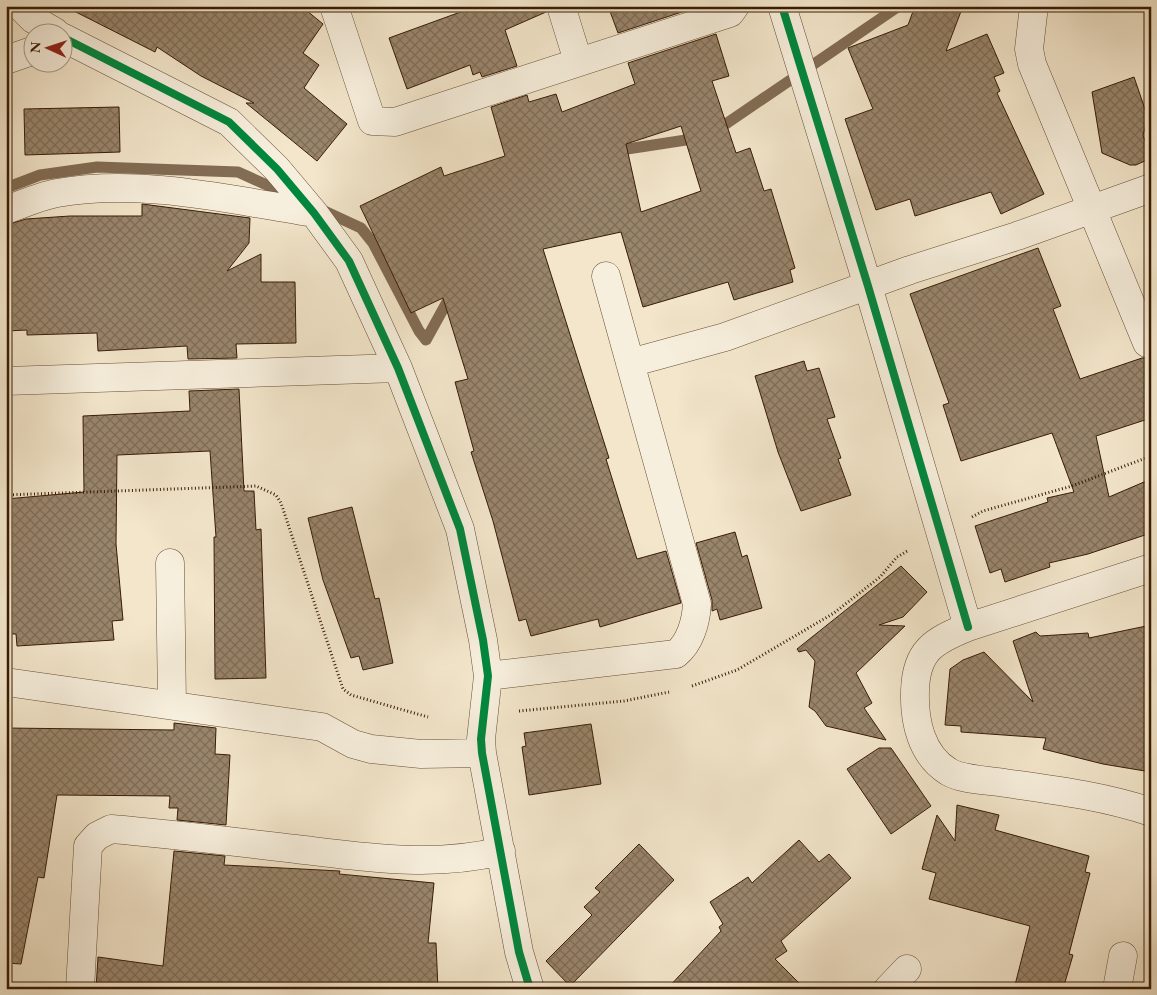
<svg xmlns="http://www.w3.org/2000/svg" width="1157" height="995" font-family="'EB Garamond',serif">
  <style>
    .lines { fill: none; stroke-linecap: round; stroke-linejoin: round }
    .stream { stroke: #826c54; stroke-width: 11 }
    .building { fill: url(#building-cross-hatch); stroke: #381c05; fill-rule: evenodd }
    .street-casing { stroke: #674e36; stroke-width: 29 }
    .path { stroke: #381c05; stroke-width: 3; stroke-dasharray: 1 2.5; stroke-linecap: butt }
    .street { stroke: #f7efdd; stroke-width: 28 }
    .cycleway-casing { stroke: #f7efdd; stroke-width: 11 }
    .cycleway { stroke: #00873e; stroke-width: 8 }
  </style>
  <defs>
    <pattern id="building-cross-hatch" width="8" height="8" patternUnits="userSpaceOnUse" patternTransform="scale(1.25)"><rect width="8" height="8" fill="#99856c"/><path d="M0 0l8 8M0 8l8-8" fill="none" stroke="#7e6c57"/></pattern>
  </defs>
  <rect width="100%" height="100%" fill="#f3e6cb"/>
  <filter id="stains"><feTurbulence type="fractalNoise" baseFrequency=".004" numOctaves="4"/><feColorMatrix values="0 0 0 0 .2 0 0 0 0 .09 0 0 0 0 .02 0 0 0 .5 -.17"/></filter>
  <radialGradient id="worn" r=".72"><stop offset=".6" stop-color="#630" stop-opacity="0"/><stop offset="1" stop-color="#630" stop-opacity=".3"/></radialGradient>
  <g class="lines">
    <!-- stream -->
    <path class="stream" d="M 714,132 L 899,6
      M 614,151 L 699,138
      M 6,188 L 40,175 L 97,167 L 238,172 L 289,195
      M 320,209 L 361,228 L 373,243 L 419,331 L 426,340 L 452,293"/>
  </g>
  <!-- building -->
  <path class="building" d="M 64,6 L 301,6 L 323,24 L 303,53 L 319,65 L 304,88 L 347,124 L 317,161 L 246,103 L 254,103 L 201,76 L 157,47 L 155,52 Z
    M 477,6 L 546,6 L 546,12 L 505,30 L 517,66 L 482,77 L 480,72 L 473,75 L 470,65 L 407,89 L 389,38 Z
    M 608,6 L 700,6 L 618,33 Z
    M 915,6 L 963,6 L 946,51 L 987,34 L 1004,73 L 994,77 L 1000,91 L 997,93 L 1044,194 L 1001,214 L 991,192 L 915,216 L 910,199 L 876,210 L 845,119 L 873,109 L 848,48 L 908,25 Z
    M 716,34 L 729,76 L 712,81 L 736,153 L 750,148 L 764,191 L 771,189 L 795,268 L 790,270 L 793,282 L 734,300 L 728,282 L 643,307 L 621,232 L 543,249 L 609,458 L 606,459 L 637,559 L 666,551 L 681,603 L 600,627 L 598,619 L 531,636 L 526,619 L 519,621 L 493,521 L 471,452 L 474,451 L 455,382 L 468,379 L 443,298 L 411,313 L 360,206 L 441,167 L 444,176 L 505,156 L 491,107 L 527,95 L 529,102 L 556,94 L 562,112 L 635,84 L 628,63 ZM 681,126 L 701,191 L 641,212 L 626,144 Z
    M 1134,77 L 1148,118 L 1143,135 L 1151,158 L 1136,165 L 1130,165 L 1102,153 L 1092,92 Z
    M 119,107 L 120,152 L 25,155 L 24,109 Z
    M 142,204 L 250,218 L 249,243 L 227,271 L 261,254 L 261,282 L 295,282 L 296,343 L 236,344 L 237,358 L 188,359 L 187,346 L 98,351 L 97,333 L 27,335 L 27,330 L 6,331 L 6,225 L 26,219 L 70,216 L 142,216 Z
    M 1038,248 L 1061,306 L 1053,309 L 1080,379 L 1142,358 L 1151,358 L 1151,418 L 1096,436 L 1109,497 L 1151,479 L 1151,533 L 1088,554 L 1049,563 L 1050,567 L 1005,582 L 1001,569 L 990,573 L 975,526 L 1048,502 L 1047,498 L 1074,492 L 1052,433 L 961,461 L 943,405 L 949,403 L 910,294 Z
    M 804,361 L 807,371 L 819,368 L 835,417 L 827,419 L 841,458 L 838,459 L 851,495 L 801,511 L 778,452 L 755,376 Z
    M 239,389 L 244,491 L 254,491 L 256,530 L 261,529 L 266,678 L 215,679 L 214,537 L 216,537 L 210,451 L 117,455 L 116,544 L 123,620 L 112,621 L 114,640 L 17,646 L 16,634 L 6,634 L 6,499 L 84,492 L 83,416 L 190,411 L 189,391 Z
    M 352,507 L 375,599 L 379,598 L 393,663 L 363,670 L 359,656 L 351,658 L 323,580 L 308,518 Z
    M 735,532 L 742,557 L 747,555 L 762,608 L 720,620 L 717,609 L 712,611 L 712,600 L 696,543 Z
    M 901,566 L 927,592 L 903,617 L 879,625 L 905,626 L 856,673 L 872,703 L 864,708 L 886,740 L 826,726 L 815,711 L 809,707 L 815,661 L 806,650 L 799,652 L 797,649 Z
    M 1151,625 L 1151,772 L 1103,764 L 1043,749 L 1046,738 L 961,732 L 961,726 L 945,725 L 950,669 L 963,660 L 984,652 L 1033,702 L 1013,641 L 1036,632 L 1040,636 L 1088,633 L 1089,638 Z
    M 174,723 L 216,728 L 215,754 L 230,755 L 226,825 L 177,820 L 178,808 L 169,808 L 170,796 L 57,795 L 44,878 L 38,877 L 21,964 L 6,963 L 6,728 L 174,730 Z
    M 591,724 L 601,784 L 529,795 L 522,747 L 526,746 L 524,733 Z
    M 879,748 L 891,748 L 931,806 L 891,834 L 847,769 Z
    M 957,805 L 999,815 L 995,830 L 1089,856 L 1085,872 L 1090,873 L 1069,954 L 1073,955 L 1063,989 L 1014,989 L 1030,926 L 929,899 L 936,873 L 922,869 L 937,815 L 955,841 Z
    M 799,840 L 819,862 L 829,854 L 851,878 L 781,941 L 787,951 L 775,959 L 805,989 L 667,989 L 721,931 L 719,927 L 723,924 L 710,902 L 748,877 L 752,883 Z
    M 639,844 L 674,880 L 570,986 L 546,961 L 592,915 L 584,907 L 600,892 L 595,888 Z
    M 174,851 L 225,856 L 224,865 L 340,871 L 339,874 L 434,883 L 428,943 L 436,943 L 438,989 L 96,989 L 98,957 L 163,966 Z"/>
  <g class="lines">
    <defs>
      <path id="street" d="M 20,6 L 33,19 L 55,32
        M 334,6 L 372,121 L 395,122 L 730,13 L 735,6
        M 561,6 L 578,61
        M 782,6 L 868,286 L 968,627
        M 1034,6 L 1029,49 L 1032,64 L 1147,343
        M 62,37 L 229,122 L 277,169 L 314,213 L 349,261 L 398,368 L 460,529 L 483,640 L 488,676 L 481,739 L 482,753 L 519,952 L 530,989
        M 6,60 L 32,51
        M 6,210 C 23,204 40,196 57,193 C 140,178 232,200 314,213
        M 630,363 L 725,337 L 910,270 L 1017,236 L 1151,188
        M 6,381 L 398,368
        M 170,563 L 172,705
        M 1151,568 L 968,627 C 933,641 916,651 915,691 C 914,721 921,755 949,772 C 963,780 988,780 1005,783 C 1054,790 1103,796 1151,812
        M 488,676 L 676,654 C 690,643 696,622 697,604 L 606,276
        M 6,682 L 322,727 L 353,744 L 371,749 L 421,754 L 482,753
        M 80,989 L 88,846 L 97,836 L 111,829 C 173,834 235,842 296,849 C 364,857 433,868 501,851
        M 888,989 L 907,969
        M 1117,989 L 1123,956"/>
    </defs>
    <!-- street casing -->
    <use href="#street" class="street-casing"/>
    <!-- path -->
    <path class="path" d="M 6,495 L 256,486 L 276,495 L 281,503 L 343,689 L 351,695 L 428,717
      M 972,517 L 983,511 L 1072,486 L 1151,456
      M 692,686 L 737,670 L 834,613 L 880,577 L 897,557 L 909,550
      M 519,711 L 624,701 L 669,692"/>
    <!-- street -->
    <use href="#street" class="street"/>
    <defs>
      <path id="cycleway" d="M 782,6 L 868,286 L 968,627
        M 62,37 L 229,122 L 277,169 L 314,213 L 349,261 L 398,368 L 460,529 L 483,640 L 488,676 L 481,739 L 482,753 L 519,952 L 530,989"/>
    </defs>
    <!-- cycleway casing -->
    <use href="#cycleway" class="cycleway-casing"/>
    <!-- cycleway -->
    <use href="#cycleway" class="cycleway"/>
  </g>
  <!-- margin -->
  <rect width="1157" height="995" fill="none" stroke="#f3e6cb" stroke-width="25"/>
  <rect x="8" y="8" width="1142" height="980" fill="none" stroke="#381c05" stroke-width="2.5"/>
  <rect x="12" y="12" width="1132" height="970" fill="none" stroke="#381c05"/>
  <!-- north arrow -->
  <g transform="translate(48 48) rotate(273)"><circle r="24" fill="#f7efdd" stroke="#ab9b87"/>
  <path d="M0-4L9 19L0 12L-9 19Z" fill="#8f2418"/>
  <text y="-8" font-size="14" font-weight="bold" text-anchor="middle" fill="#381c05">N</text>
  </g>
  <rect width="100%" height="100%" filter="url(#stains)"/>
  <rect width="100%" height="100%" fill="url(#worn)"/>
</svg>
